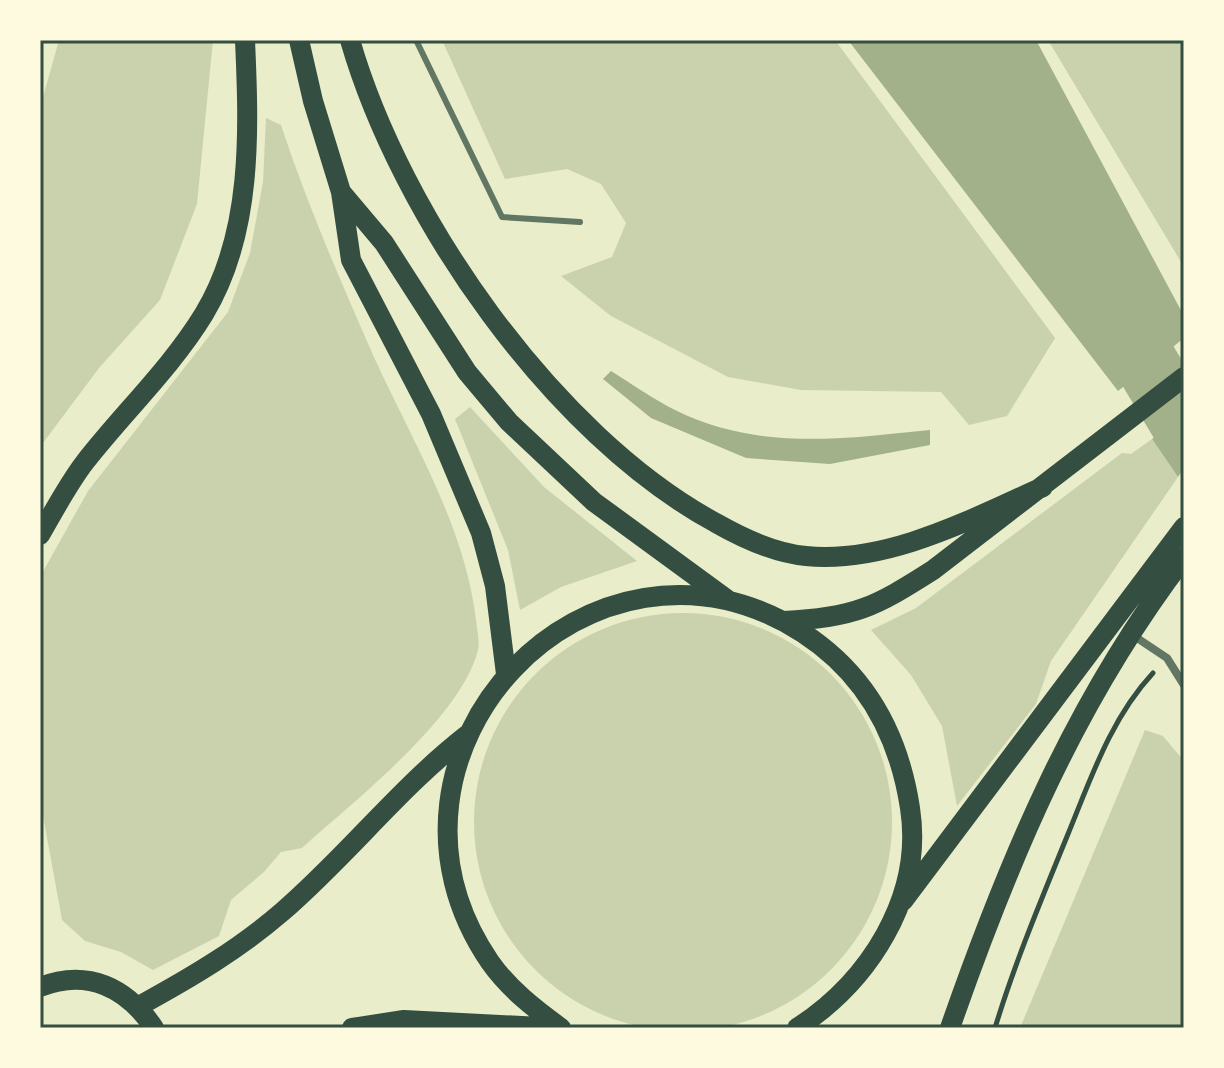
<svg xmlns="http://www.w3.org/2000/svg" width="1224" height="1068" font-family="'Varela Round',sans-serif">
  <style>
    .green { fill: #cad2ad }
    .water { fill: #a3b18a }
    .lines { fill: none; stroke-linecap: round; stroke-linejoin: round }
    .river { stroke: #a3b18a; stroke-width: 64 }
    .path { stroke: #344e41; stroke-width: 5 }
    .service { stroke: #617663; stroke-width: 6 }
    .minor { stroke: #617663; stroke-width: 8 }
    .primary { stroke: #344e41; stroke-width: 20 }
    .neatline { fill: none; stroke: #344e41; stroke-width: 3 }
  </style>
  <rect width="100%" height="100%" fill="#e9edc9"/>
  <!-- green -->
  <path class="green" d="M 59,40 L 213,40 L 197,204 L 160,300 L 99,368 L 40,447 L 40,108 Z
    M 442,40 L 835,40 L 1055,338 L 1007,416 L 969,425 L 941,392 L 801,390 L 728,377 L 611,316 L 561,276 L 612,257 L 626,223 L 601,184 L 567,169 L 505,179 Z
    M 1048,40 L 1184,40 L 1184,267 Z
    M 266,118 L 281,125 C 305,198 335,268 366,339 C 405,430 464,519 476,620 C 477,629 480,642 478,650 C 461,718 354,801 302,848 L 281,852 L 264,872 L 231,900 L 219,936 L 153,970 L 121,952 L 85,941 L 62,920 L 40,799 L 40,577 L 88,491 L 228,312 L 250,253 L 263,182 Z
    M 470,407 L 544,487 L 637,561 L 561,587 L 520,610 L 508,550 L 455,419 Z
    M 1152,439 L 1178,477 L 1051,661 L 1036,704 L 957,806 L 942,726 L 911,675 L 871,630 L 916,608 L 1122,453 L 1131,454 Z
    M474 822a209 209 0 1 1 418 0a209 209 0 1 1-418 0Z
    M 1145,730 L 1163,736 L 1184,761 L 1184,1028 L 1020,1028 Z"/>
  <!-- water -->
  <path class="water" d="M 848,40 L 1036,40 L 1184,316 L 1184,338 L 1118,391 Z
    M 611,371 C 632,384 653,399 675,410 C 758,451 842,439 930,430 L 930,445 L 830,464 L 746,458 L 651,418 L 603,379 Z
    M 1184,415 L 1184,468 L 1178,477 L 1152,439 Z"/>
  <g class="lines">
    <!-- river -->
    <path class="river" d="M 1103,291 L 1184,426"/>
    <!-- path -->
    <path class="path" d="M 995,1028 C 1015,962 1042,898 1068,834 C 1091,778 1111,718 1153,673"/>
    <!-- service -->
    <path class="service" d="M 416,40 L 502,217 L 580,222"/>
    <!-- minor -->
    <path class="minor" d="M 1131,634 L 1167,658 L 1184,685"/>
    <!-- primary -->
    <path class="primary" d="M 299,40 L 313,101 L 341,192 L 351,260 L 431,414 L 481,533 L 495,586 L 506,674
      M 350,40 C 401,217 553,435 716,523 C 744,539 774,553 806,556 C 887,564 971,519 1043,487
      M 341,192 L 384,243 L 467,372 L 509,422 L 594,502 L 728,600
      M 40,535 C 54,511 68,484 85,462 C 124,412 171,368 204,314 C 253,233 249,131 245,40
      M 784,621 C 854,618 875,607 933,570 L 1184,377
      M 903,901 L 1184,527
      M 40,987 C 88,968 127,988 154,1028
      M 139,1006 C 190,978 238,950 282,912 C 347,856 399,788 467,735
      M 352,1028 L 404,1020 L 559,1028
      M 561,1028 C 535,1009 509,989 490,962 C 348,754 591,497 803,633 C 866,674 899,736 910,808 C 924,898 868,982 797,1028
      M 950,1028 C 1009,859 1075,701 1184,558"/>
  </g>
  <!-- border -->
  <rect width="1224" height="1068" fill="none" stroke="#fefae0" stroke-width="84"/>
  <rect x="42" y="42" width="1140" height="984" class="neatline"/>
</svg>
